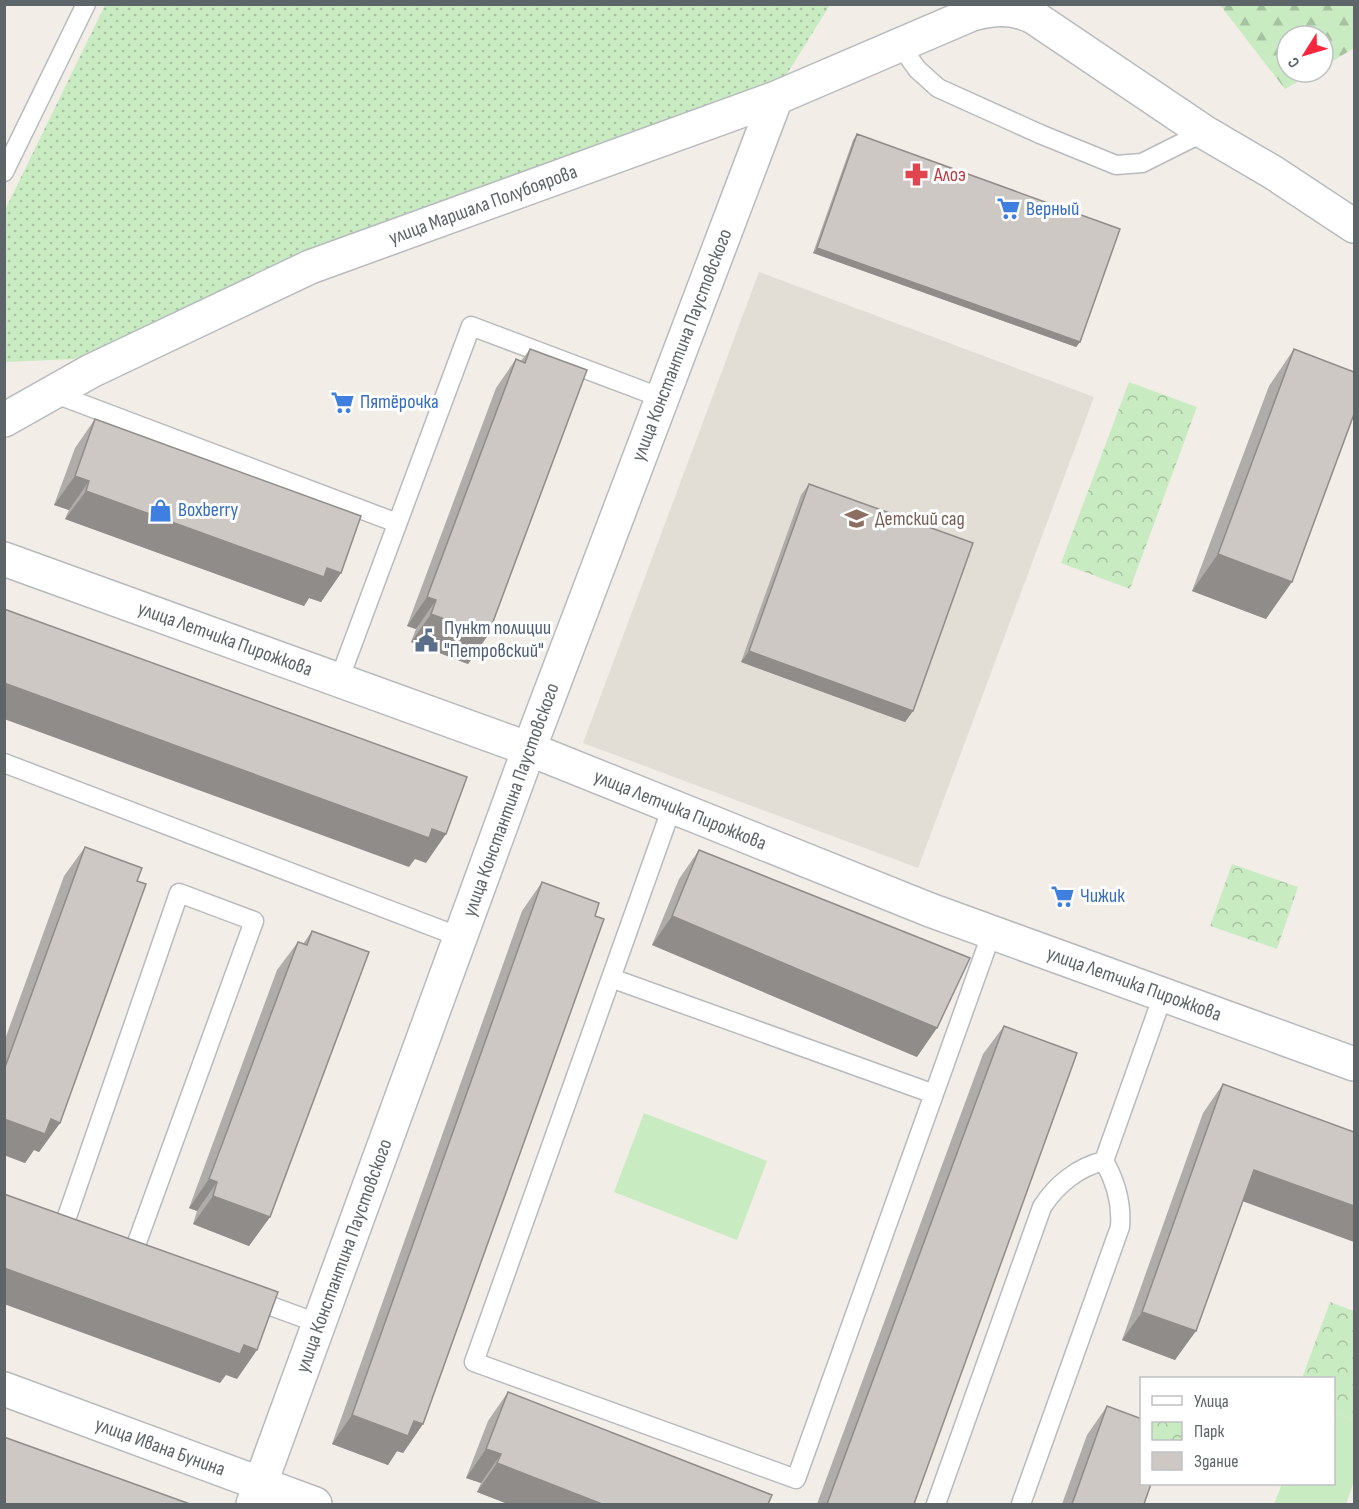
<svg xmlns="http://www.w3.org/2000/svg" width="1359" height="1509" font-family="'Sofia Sans Condensed',sans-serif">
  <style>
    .education { fill: #e2ddd5 }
    .grass { fill: url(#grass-dots) }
    .forest { fill: url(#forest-firs) }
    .park { fill: url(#park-crowns) }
    .pitch { fill: #c9ebc2 }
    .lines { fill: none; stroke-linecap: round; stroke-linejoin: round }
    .service-casing { stroke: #b7bbbe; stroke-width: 21 }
    .minor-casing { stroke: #b7bbbe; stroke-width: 36 }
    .service { stroke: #fff; stroke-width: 18 }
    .minor { stroke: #fff; stroke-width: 33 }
    .wall { fill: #b0aca9 }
    .shaded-wall { fill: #908c89 }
    .building { fill: #cdc8c4; stroke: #908c89; stroke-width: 1.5 }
    .labels { text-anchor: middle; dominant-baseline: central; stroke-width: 6; stroke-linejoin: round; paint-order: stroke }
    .health-label { font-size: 20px; fill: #be3a42; stroke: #fff; text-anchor: start }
    .street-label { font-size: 20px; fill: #5e6568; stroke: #fff }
    .shop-label { font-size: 20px; fill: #366cbe; stroke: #fff; text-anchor: start }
    .education-label { font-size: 20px; fill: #785e54; stroke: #fff; text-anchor: start }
    .service-label { font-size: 20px; fill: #4e5e75; stroke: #fff; text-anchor: start }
  </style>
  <defs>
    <pattern id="grass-dots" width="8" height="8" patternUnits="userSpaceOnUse" patternTransform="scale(1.5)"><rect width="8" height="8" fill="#c9ebc2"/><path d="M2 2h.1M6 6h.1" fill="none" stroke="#a6c2a1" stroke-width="1.8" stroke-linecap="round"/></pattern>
    <pattern id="forest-firs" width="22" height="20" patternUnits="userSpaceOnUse" patternTransform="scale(1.5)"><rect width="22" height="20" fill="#c9ebc2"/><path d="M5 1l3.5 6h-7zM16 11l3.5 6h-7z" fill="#a6c2a1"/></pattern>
    <pattern id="park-crowns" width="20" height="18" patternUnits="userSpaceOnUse" patternTransform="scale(1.5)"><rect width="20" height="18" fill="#c9ebc2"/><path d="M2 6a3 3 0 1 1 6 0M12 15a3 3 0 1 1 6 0" fill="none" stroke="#a6c2a1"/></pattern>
  </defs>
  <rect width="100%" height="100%" fill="#f2ede7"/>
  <!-- education -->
  <path class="education" d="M 759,272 L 1094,397 L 918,868 L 583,743 Z"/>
  <!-- grass -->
  <path class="grass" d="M 105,5 L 830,5 L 775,93 L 99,358 L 5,362 L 4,212 Z"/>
  <!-- forest -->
  <path class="forest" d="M 1220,5 L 1354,5 L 1354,48 L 1323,67 L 1323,36 L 1287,36 L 1287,72 L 1315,72 L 1285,89 Z"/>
  <!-- park -->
  <path class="park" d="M 1129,382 L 1197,407 L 1130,589 L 1061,563 Z
    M 1232,864 L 1298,887 L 1277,949 L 1210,926 Z
    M 1330,1302 L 1354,1311 L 1354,1420 L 1334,1413 L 1334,1378 L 1302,1378 Z"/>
  <!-- pitch -->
  <path class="pitch" d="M 644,1113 L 767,1161 L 737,1240 L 614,1192 Z
    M 1334,1413 L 1354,1420 L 1354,1481 L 1346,1504 L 1274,1504 L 1282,1484 L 1334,1484 Z"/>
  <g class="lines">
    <defs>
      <path id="service" d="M 900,45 L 917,69 L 938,88 L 1040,134 L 1116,165 L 1142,163 L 1204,132
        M 4,172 L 86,4
        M 53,393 L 397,523
        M 339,680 L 471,326 L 662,398
        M 4,763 L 460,937
        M 672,807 L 474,1362 L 796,1479 L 992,932
        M 611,978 L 934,1094
        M 62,1231 L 179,893 L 254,921 L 132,1256
        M 249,1298 L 320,1324
        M 936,1504 L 1042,1207 C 1056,1185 1078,1167 1104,1161
        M 1021,1504 L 1120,1227 C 1122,1203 1116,1182 1104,1161 L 1163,995"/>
      <path id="minor" d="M 4,420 L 91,371 L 310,267 L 776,98 L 972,14 C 995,8 1014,7 1035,18 L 1204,132 L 1274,173 L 1354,226
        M 4,559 L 529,749 L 930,910 L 1354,1064
        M 4,1389 L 315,1504
        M 253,1504 L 529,749 L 776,98"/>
    </defs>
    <!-- service casing -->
    <use href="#service" class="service-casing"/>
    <!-- minor casing -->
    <use href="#minor" class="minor-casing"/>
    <!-- service -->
    <use href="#service" class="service"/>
    <!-- minor -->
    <use href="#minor" class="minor"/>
  </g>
  <!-- wall -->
  <path class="wall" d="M 857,134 L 1080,342 L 1076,347 L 813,253 L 853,140 Z
    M 530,349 L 488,635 L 468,664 L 411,642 L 416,629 L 407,626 L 496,388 L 516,359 L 521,361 Z
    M 1294,349 L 1266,619 L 1192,591 L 1269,386 Z
    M 95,419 L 341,573 L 321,602 L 309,598 L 304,606 L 65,519 L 69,510 L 54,505 L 75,448 Z
    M 809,484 L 913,711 L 905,722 L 741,662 L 801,495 Z
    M 85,847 L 137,881 L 60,1123 L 39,1152 L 34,1150 L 25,1163 L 4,1155 L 4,1042 L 64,876 Z
    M 699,850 L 917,1057 L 652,945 L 679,879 Z
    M 542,882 L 423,1424 L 403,1453 L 397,1451 L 388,1465 L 332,1444 L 522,911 Z
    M 312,931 L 270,1217 L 249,1246 L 193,1224 L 197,1211 L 189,1208 L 277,970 L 298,942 L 303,944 Z
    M 1004,1026 L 914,1504 L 817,1504 L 983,1054 Z
    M 1223,1084 L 1242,1201 L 1175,1360 L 1122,1340 L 1203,1113 Z
    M 508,1392 L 768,1504 L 508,1504 L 477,1492 L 481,1483 L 466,1478 L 488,1421 Z
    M 1107,1406 L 1144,1504 L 1062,1504 L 1087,1435 Z"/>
  <!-- shaded-wall -->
  <path class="shaded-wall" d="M 817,248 L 1080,342 L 1076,347 L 813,253 Z
    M 75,476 L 89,481 L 69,510 L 54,505 Z
    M 86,491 L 327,568 L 341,573 L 321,602 L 309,598 L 304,606 L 65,519 Z
    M 1218,554 L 1292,582 L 1266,619 L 1192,591 Z
    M 427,597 L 436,600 L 416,629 L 407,626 Z
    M 431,614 L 488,635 L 468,664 L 411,642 Z
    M 749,651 L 913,711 L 905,722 L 741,662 Z
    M 4,683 L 432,829 L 446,834 L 426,863 L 415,859 L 409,867 L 4,719 Z
    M 672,916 L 937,1028 L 917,1057 L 652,945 Z
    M 4,1119 L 51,1119 L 60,1123 L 39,1152 L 34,1150 L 25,1163 L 4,1155 Z
    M 1254,1170 L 1354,1206 L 1354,1242 L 1234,1198 Z
    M 209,1179 L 217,1182 L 197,1211 L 189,1208 Z
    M 213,1196 L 270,1217 L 249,1246 L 193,1224 Z
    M 4,1268 L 244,1345 L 257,1350 L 237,1379 L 226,1375 L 220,1383 L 4,1304 Z
    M 1142,1312 L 1196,1331 L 1175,1360 L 1122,1340 Z
    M 352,1415 L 414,1421 L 423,1424 L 403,1453 L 397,1451 L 388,1465 L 332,1444 Z
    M 486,1449 L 501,1454 L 481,1483 L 466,1478 Z
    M 497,1463 L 602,1504 L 508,1504 L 477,1492 Z"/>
  <!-- building -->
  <path class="building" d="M 857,134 L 1120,229 L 1080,342 L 817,248 Z
    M 530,349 L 587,370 L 488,635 L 431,614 L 436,600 L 427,597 L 516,359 L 525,363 Z
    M 1294,349 L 1354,372 L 1354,414 L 1292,582 L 1218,554 Z
    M 95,419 L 361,516 L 341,573 L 327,568 L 324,577 L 86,491 L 89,481 L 75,476 Z
    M 809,484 L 973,543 L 913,711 L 749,651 Z
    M 4,609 L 467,777 L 446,834 L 432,829 L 429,838 L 4,683 Z
    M 85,847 L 142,868 L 137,881 L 146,884 L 60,1123 L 51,1119 L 45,1134 L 4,1119 L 4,1070 Z
    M 699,850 L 970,958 L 937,1028 L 672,916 Z
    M 542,882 L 599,903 L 595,916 L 604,919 L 423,1424 L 414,1421 L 408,1436 L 352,1415 Z
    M 312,931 L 369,952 L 270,1217 L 213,1196 L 217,1182 L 209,1179 L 298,942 L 307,945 Z
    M 1004,1026 L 1077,1053 L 914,1504 L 827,1504 Z
    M 1223,1084 L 1354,1132 L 1354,1206 L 1254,1170 L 1196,1331 L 1142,1312 Z
    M 4,1194 L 278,1292 L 257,1350 L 244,1345 L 240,1354 L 4,1268 Z
    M 508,1392 L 772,1495 L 768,1504 L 602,1504 L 497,1463 L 501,1454 L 486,1449 Z
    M 1107,1406 L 1142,1419 L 1142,1484 L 1151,1484 L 1144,1504 L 1072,1504 Z
    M 4,1437 L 190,1504 L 4,1504 Z"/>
  <!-- icons -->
  <defs>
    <symbol id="pharmacy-bare" viewBox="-9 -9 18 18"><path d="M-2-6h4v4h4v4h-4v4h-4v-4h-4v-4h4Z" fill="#e0444e" stroke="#fff" stroke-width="2.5" paint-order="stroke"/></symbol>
    <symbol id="supermarket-bare" viewBox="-9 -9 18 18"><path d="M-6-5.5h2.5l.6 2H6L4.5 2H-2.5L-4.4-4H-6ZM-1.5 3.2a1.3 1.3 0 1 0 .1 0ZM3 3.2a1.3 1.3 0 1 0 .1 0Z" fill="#3f7fe0" stroke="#fff" stroke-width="2.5" paint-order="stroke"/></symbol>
    <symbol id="shop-bare" viewBox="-9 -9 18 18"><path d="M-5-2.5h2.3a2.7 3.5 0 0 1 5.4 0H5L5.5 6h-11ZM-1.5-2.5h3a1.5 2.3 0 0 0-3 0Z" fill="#3f7fe0" stroke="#fff" stroke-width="2.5" paint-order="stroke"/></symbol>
    <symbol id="school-bare" viewBox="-9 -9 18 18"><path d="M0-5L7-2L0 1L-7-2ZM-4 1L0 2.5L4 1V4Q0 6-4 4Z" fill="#8d6e63" stroke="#fff" stroke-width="2.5" paint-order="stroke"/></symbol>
    <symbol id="civic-bare" viewBox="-9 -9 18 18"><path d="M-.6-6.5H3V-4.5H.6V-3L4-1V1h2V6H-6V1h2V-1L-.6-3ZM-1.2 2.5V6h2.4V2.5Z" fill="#5c6f8a" stroke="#fff" stroke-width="2.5" paint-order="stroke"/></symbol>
  </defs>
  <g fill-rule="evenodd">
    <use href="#pharmacy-bare" x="900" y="158" width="33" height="33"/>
    <use href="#supermarket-bare" x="992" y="192" width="33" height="33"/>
    <use href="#supermarket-bare" x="326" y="386" width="33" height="33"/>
    <use href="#shop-bare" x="144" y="494" width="33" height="33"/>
    <use href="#school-bare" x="840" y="502" width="33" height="33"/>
    <use href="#civic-bare" x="410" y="624" width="33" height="33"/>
    <use href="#supermarket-bare" x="1046" y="880" width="33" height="33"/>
  </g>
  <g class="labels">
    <!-- health labels -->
    <g class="health-label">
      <text x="934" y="175">Алоэ</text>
    </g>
    <!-- street labels -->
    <g class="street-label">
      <text transform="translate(483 205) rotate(-20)">улица Маршала Полубоярова</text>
      <text transform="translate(682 345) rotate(-69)">улица Константина Паустовского</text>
      <text transform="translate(225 639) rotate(20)">улица Летчика Пирожкова</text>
      <text transform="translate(511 800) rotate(-70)">улица Константина Паустовского</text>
      <text transform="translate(680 810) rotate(22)">улица Летчика Пирожкова</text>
      <text transform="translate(1134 984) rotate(20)">улица Летчика Пирожкова</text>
      <text transform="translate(344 1256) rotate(-70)">улица Константина Паустовского</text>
      <text transform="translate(160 1447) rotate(20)">улица Ивана Бунина</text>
    </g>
    <!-- shop labels -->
    <g class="shop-label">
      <text x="1026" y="209">Верный</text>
      <text x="360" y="402">Пятёрочка</text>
      <text x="178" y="510">Boxberry</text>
      <text x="1080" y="896">Чижик</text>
    </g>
    <!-- education labels -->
    <g class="education-label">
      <text x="875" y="519">Детский сад</text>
    </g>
    <!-- service labels -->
    <g class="service-label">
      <text x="444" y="628">Пункт полиции<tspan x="444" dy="23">"Петровский"</tspan></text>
    </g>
  </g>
  <!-- border -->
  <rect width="1359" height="1509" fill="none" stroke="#5e6568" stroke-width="12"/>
  <!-- legend -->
  <rect x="1140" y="1377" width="195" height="108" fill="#ffffff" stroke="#bfc1c3" stroke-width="1.5"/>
  <rect x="1152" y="1396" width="30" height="9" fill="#ffffff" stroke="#bfc1c3" stroke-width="1.5"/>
  <text x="1194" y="1407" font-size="18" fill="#5e6568">Улица</text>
  <rect x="1152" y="1422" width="30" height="18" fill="url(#park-crowns)" stroke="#bfc1c3" stroke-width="1.5"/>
  <text x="1194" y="1437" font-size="18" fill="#5e6568">Парк</text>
  <rect x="1152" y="1452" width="30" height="18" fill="#cdc8c4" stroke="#bfc1c3" stroke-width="1.5"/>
  <text x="1194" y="1467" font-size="18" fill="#5e6568">Здание</text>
  <!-- north arrow -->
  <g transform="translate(1305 54) rotate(233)"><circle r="28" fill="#ffffff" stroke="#bfc1c3" stroke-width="1.5"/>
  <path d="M0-4.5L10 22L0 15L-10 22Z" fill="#f9263d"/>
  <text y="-9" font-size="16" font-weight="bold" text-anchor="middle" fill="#5e6568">С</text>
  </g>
</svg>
